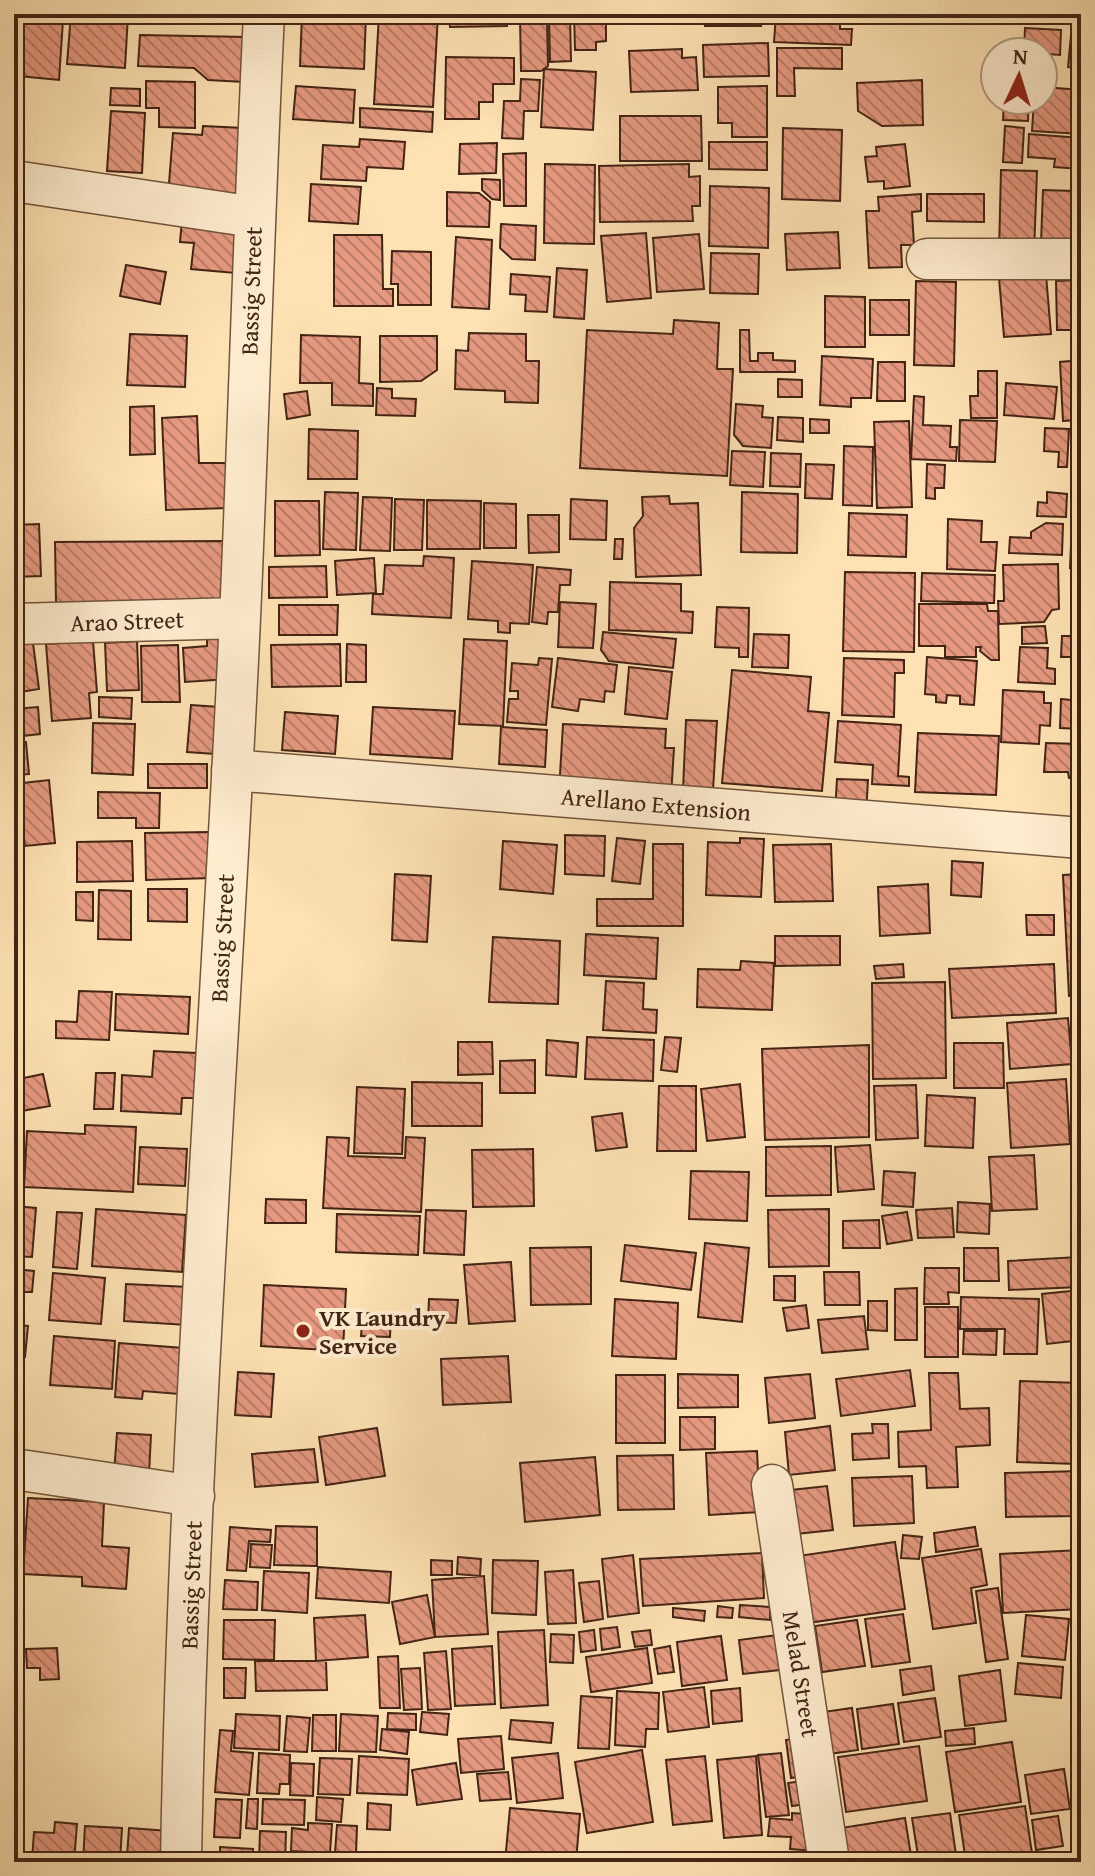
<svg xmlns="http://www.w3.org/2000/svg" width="1095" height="1876" font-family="'Gentium Book Plus',serif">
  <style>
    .building { fill: url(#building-back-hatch); stroke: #432415; stroke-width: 2 }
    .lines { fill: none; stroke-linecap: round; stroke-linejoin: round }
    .street-casing { stroke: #72543d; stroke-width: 43 }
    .street { stroke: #feecce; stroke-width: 40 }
    .poi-dot { fill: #8f2418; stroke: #feecce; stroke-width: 3 }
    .labels { text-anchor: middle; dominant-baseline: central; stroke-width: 8; stroke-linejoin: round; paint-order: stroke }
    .street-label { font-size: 24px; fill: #432415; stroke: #feecce }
    .poi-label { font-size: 24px; font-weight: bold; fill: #432415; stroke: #feecce; text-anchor: start }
  </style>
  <defs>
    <pattern id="building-back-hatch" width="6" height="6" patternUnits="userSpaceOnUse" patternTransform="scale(2)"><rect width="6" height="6" fill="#e69980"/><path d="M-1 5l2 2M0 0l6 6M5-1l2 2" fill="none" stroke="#bc7d68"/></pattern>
  </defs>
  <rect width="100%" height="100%" fill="#fee2b4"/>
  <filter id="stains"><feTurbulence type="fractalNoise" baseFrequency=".0025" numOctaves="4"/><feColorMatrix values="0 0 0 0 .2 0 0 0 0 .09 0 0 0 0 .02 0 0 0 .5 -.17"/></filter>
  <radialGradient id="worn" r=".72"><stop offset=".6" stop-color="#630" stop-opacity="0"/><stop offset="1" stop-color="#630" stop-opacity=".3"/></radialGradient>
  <!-- building -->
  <path class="building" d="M 71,14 L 128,15 L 125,68 L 67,64 Z
    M 167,14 L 247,14 L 247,16 L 167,17 Z
    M 302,14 L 366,14 L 364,69 L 300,66 Z
    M 379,14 L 438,14 L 433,107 L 374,104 Z
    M 449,14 L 507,14 L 507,26 L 450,27 Z
    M 549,14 L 570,14 L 571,61 L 550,62 Z
    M 574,14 L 606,14 L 606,41 L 596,42 L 596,50 L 575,50 Z
    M 705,14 L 762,14 L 761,26 L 705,26 Z
    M 776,14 L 840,14 L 840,29 L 852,29 L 851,45 L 774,42 Z
    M 1031,14 L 1055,14 L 1054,21 L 1031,19 Z
    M 1073,14 L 1081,14 L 1081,68 L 1068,67 Z
    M 24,18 L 63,20 L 59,80 L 19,76 Z
    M 520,18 L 547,18 L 548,66 L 541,71 L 521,71 Z
    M 1025,28 L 1061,30 L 1060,55 L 1024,52 Z
    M 140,35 L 248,37 L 244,82 L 208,80 L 194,68 L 138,66 Z
    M 768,43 L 769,76 L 704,77 L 703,45 Z
    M 777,48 L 842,48 L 842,69 L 794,68 L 795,96 L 777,96 Z
    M 682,49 L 682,58 L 696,57 L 698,90 L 631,92 L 629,51 Z
    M 446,57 L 514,58 L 514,84 L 493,84 L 493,102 L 479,102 L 479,119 L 445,119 Z
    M 544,69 L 596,72 L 593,130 L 541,127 Z
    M 521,79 L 540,80 L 538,111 L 524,111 L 523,139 L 502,138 L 504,101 L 520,101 Z
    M 922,80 L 923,125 L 882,126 L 858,111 L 857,83 Z
    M 146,81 L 195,82 L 195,128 L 159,127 L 159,108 L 146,108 Z
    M 296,86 L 355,90 L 353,123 L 293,119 Z
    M 767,86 L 767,137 L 732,137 L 732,123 L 718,123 L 718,87 Z
    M 1043,87 L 1081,90 L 1081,134 L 1032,131 L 1034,100 L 1043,100 Z
    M 111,88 L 140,89 L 140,106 L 110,105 Z
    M 1004,100 L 1029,100 L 1028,121 L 1003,120 Z
    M 360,108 L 433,112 L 432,132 L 360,127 Z
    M 111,111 L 145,113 L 142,173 L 107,171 Z
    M 620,116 L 701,116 L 702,161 L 620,161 Z
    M 203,126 L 243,128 L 239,200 L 168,196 L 173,133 L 202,135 Z
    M 1005,126 L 1024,128 L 1022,163 L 1003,162 Z
    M 783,128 L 842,130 L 840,201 L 782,199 Z
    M 1029,134 L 1081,138 L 1081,169 L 1054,167 L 1055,159 L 1028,157 Z
    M 360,139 L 405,142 L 403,169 L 367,167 L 366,181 L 321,179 L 323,145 L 359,147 Z
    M 709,142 L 767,142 L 767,170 L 709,169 Z
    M 497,143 L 496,173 L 459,174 L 460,144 Z
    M 905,144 L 910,186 L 884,189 L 884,181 L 868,182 L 865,157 L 877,156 L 876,147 Z
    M 526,153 L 526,206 L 504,206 L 503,154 Z
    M 545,164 L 595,165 L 594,244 L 544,243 Z
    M 689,164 L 689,177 L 700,176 L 700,206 L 692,206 L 693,221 L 600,222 L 599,166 Z
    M 1001,170 L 1037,171 L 1034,253 L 999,252 Z
    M 482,179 L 500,180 L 500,200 L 492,199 L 482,190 Z
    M 311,184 L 361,187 L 358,224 L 309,221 Z
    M 710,186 L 769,188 L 768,248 L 709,246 Z
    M 1043,190 L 1074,191 L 1073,244 L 1041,243 Z
    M 447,192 L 479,193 L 490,202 L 489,227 L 447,226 Z
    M 921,194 L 921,211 L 912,212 L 914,245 L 901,245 L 902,267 L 869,268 L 866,211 L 879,211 L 878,197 Z
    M 927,194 L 984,194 L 984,222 L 927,221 Z
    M 182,220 L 239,226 L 235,273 L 191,269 L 194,243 L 180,242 Z
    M 501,224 L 536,226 L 535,260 L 512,259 L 500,248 Z
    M 838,232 L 840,268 L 787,270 L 785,234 Z
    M 646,233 L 651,298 L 607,302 L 601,236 Z
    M 699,234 L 704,289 L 657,292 L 653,238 Z
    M 334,235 L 382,235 L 383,289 L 393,289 L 393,306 L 334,306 Z
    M 456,237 L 492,240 L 489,309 L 452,307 Z
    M 392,251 L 431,252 L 431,305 L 398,305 L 398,284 L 391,284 Z
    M 711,253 L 759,254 L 758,294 L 710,293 Z
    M 126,265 L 166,272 L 160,304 L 120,296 Z
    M 557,268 L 587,270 L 584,319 L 554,317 Z
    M 511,274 L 550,277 L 547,312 L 525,311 L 526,295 L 510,294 Z
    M 1046,275 L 1051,334 L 1004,337 L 999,278 Z
    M 1077,280 L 1076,293 L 1081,293 L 1081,330 L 1057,330 L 1056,281 Z
    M 916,281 L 956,282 L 954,366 L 914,365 Z
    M 825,296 L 865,297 L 865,347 L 825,347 Z
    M 870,300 L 909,300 L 909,335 L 870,335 Z
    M 674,320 L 719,323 L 717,369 L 733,369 L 727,476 L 580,468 L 587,330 L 673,334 Z
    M 740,330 L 749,330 L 750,361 L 758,361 L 758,353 L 773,353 L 773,360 L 795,361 L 795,372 L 740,372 Z
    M 469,333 L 526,334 L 526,361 L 539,361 L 538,403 L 505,402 L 505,391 L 455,389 L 456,350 L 468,351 Z
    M 130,334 L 187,336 L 185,387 L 127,385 Z
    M 301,335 L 360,337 L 359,383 L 373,384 L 373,406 L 332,405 L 332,383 L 300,383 Z
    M 380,336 L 437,336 L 437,370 L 421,381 L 380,382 Z
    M 822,356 L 873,359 L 871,398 L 851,398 L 851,407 L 820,405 Z
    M 1081,360 L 1081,420 L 1063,421 L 1060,362 Z
    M 878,362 L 905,362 L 905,401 L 877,401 Z
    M 978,371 L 997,371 L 997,418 L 971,418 L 970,396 L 978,396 Z
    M 778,379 L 802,380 L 802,397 L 778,397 Z
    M 1006,383 L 1057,387 L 1054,419 L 1004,415 Z
    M 377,388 L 392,389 L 392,398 L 416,399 L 415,416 L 376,415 Z
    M 307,391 L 310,415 L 287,419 L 284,394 Z
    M 914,396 L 924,397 L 923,425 L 951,426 L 950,447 L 957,447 L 956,461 L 911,459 Z
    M 736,404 L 763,406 L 762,417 L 773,418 L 771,448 L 743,446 L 734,435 Z
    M 154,406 L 155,454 L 130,455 L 130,407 Z
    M 197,416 L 199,463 L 226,463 L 228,508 L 166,510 L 162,418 Z
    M 778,417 L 803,418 L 803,442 L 777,440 Z
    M 810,419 L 829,420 L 829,433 L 810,433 Z
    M 960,420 L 997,421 L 995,462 L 959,461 Z
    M 909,421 L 912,507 L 877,508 L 874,422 Z
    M 1076,426 L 1081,426 L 1081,485 L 1073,485 Z
    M 1045,428 L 1069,429 L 1067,467 L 1058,467 L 1059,452 L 1044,451 Z
    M 309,429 L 358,431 L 357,479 L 308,479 Z
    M 844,446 L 873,447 L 872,506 L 843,505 Z
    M 732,451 L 765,452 L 763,487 L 730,485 Z
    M 771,453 L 801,454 L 800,487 L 770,486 Z
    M 806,464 L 834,465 L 832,499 L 805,498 Z
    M 927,464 L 945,465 L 944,488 L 935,488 L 935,499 L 926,498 Z
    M 325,492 L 358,493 L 356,550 L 323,549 Z
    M 742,492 L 798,494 L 797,553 L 741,552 Z
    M 1047,492 L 1067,494 L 1066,517 L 1037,516 L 1038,502 L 1047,503 Z
    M 669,496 L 670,504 L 698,503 L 701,575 L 636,577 L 634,528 L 643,516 L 642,497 Z
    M 363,497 L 392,498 L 390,551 L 360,550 Z
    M 395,499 L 424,500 L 422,550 L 394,550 Z
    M 571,499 L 607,501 L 606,540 L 570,539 Z
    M 427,500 L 481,501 L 480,549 L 427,549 Z
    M 275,501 L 319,501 L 320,555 L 275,556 Z
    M 484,503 L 516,504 L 516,548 L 484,548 Z
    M 849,513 L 907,515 L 906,557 L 848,555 Z
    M 528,515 L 559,515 L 559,552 L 529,553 Z
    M 948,519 L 982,521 L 981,542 L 997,542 L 995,571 L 947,569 Z
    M 1072,521 L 1081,521 L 1081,569 L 1070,568 Z
    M 1046,523 L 1063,524 L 1062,555 L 1009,553 L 1010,537 L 1031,538 L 1031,532 Z
    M 39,524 L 41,576 L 14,577 L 14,525 Z
    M 615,539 L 623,539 L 622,559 L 614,559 Z
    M 225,541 L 226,602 L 56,603 L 55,542 Z
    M 424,556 L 454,558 L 451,618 L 372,614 L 373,594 L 383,594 L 385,565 L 423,566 Z
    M 374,558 L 376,593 L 337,595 L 335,561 Z
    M 472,561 L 533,565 L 529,624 L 510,623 L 510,633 L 498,632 L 498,621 L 468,619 Z
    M 1058,564 L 1059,609 L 1052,610 L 1044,622 L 999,624 L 998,601 L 1004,601 L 1003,565 Z
    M 326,566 L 327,597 L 269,598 L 269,567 Z
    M 537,567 L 571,570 L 570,585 L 560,585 L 558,612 L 548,612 L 547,624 L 532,622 Z
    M 845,572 L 915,573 L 914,652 L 843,651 Z
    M 922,573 L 995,575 L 994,603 L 921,601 Z
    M 610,582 L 681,584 L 681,611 L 693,612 L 692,633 L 609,630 Z
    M 560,602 L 596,604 L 593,648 L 558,647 Z
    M 919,604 L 987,604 L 988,611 L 998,611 L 999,660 L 991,660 L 980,651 L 981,647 L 976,647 L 976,657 L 945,657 L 945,646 L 919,646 Z
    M 279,605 L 338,605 L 337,635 L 279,635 Z
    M 717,607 L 749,608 L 748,657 L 739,657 L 739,648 L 715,647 Z
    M 1045,626 L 1047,643 L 1022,644 L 1022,627 Z
    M 603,632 L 676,639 L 673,668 L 609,661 L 601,650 Z
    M 225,633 L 229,679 L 185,682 L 183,648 L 207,646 L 207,634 Z
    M 754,634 L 789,635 L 788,668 L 752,667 Z
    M 1062,636 L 1081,636 L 1081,657 L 1061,657 Z
    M 464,639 L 507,641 L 503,726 L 459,724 Z
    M 93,641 L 97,692 L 89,693 L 91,718 L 52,721 L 46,644 Z
    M 137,641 L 139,690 L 107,691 L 105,643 Z
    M 33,643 L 39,689 L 20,692 L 18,675 L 14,676 L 14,646 Z
    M 340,644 L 341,686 L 272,687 L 271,645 Z
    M 347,644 L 366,645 L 366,682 L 346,682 Z
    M 178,645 L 180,702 L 142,702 L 141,646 Z
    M 1020,647 L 1048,648 L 1047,668 L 1055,669 L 1055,684 L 1018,682 Z
    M 927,657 L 977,661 L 974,705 L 960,704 L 960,696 L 947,695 L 946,703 L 936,702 L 936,695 L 925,694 Z
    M 539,658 L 552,659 L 546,725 L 507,722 L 509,699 L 518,699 L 518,691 L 510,691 L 512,663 L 538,665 Z
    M 558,658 L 617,665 L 614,692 L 605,691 L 604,702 L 580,699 L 578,711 L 552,707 Z
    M 844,658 L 904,660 L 904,673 L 895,673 L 894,717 L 842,715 Z
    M 629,667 L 672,672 L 667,719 L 625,714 Z
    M 732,670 L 811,677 L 808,711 L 829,713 L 822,791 L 722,783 Z
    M 1003,690 L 1044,692 L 1044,703 L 1051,703 L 1050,726 L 1040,725 L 1039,744 L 1001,742 Z
    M 99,697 L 132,698 L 131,719 L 99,717 Z
    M 1061,699 L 1081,701 L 1081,729 L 1060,728 Z
    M 191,705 L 219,707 L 215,754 L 187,752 Z
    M 38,707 L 40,734 L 14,737 L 14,709 Z
    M 373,707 L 455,711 L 452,759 L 370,754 Z
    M 285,712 L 338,716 L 335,754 L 282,750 Z
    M 686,720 L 717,721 L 713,791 L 683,790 Z
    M 838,721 L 901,725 L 898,776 L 909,777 L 909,786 L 872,784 L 873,765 L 835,762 Z
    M 93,723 L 135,724 L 133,775 L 92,773 Z
    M 563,724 L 666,729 L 665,748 L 674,748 L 671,797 L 559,792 Z
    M 501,727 L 547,730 L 545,767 L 499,764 Z
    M 918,733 L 999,736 L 996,795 L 915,792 Z
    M 26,742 L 29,774 L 14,775 L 14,743 Z
    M 1046,743 L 1081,744 L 1081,778 L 1069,778 L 1068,772 L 1044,772 Z
    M 148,764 L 207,764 L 207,788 L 148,788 Z
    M 837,779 L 868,780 L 866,814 L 835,813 Z
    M 49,780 L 55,843 L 25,846 L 23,830 L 14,831 L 14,784 Z
    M 98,792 L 160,793 L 159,828 L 136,828 L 136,818 L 98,818 Z
    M 209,832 L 211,878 L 146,880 L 145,833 Z
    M 565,835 L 605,836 L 604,876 L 565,874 Z
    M 617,838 L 645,841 L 640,884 L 612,881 Z
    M 740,838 L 764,839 L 761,897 L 706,895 L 708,842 L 740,843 Z
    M 132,841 L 133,881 L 77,882 L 77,842 Z
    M 503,841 L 557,845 L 553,894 L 500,889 Z
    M 653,844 L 683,844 L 683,926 L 597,926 L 597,899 L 653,899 Z
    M 831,844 L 833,901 L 775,902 L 773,845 Z
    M 952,861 L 983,863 L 981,897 L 951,895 Z
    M 395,874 L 431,876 L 427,942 L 392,940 Z
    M 1081,874 L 1081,995 L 1069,996 L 1063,875 Z
    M 928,884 L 930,933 L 880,936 L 878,887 Z
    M 148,889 L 187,889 L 187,922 L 148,921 Z
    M 99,890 L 131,891 L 131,940 L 98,939 Z
    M 76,892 L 93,892 L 93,921 L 76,920 Z
    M 1026,915 L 1054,915 L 1054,935 L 1027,935 Z
    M 586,934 L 658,938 L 656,979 L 584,975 Z
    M 775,936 L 840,936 L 840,965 L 775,966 Z
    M 493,937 L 560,941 L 558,1004 L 489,1002 Z
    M 741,961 L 774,963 L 772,1010 L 697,1007 L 698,969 L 740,970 Z
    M 903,964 L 904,977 L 876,979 L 874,966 Z
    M 1054,964 L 1056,1013 L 952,1018 L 949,969 Z
    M 606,981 L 644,983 L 643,1009 L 657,1010 L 656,1033 L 603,1030 Z
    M 945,982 L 946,1078 L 873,1079 L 872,983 Z
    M 79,991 L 112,992 L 109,1040 L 56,1038 L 56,1021 L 77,1022 Z
    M 116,994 L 190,997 L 188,1034 L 115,1030 Z
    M 1068,1018 L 1072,1064 L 1010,1069 L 1007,1023 Z
    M 587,1037 L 654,1040 L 653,1081 L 585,1079 Z
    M 665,1037 L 681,1038 L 677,1072 L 661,1070 Z
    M 547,1040 L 578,1043 L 576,1077 L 546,1075 Z
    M 458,1042 L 492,1042 L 493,1074 L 458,1075 Z
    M 954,1043 L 1003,1043 L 1004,1088 L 954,1088 Z
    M 869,1045 L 869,1137 L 765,1140 L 762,1049 Z
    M 154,1051 L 197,1053 L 195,1098 L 182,1098 L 181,1114 L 121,1111 L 122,1075 L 152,1077 Z
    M 535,1060 L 535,1093 L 500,1093 L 500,1061 Z
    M 96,1073 L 115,1073 L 113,1109 L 94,1109 Z
    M 43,1074 L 50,1106 L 16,1112 L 14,1080 Z
    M 1066,1079 L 1070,1144 L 1011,1148 L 1007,1083 Z
    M 412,1082 L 482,1083 L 482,1126 L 412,1126 Z
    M 740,1084 L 745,1137 L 707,1141 L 701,1089 Z
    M 916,1085 L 918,1138 L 876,1140 L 874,1086 Z
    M 659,1086 L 696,1086 L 696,1151 L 657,1151 Z
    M 357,1087 L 405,1089 L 402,1154 L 354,1153 Z
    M 927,1095 L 975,1098 L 973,1148 L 925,1146 Z
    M 622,1113 L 627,1147 L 596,1151 L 592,1117 Z
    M 85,1125 L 136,1127 L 133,1192 L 24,1187 L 27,1131 L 85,1134 Z
    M 327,1137 L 349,1138 L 348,1156 L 405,1158 L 406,1137 L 425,1138 L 421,1212 L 323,1208 Z
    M 14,1138 L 19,1138 L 18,1173 L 14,1173 Z
    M 870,1145 L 874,1189 L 838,1192 L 835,1147 Z
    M 831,1146 L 831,1195 L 766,1196 L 766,1147 Z
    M 140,1147 L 187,1149 L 185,1186 L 138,1184 Z
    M 533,1149 L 534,1206 L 473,1207 L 472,1150 Z
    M 1034,1155 L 1037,1209 L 992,1211 L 989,1157 Z
    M 691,1171 L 749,1172 L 747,1221 L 689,1219 Z
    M 884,1171 L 915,1173 L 913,1207 L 882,1205 Z
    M 266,1199 L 306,1200 L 306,1223 L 265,1223 Z
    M 958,1202 L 990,1204 L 989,1234 L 957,1232 Z
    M 14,1206 L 36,1208 L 32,1257 L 14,1256 Z
    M 952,1208 L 954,1237 L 918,1238 L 916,1210 Z
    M 96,1209 L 186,1215 L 182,1272 L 92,1266 Z
    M 829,1209 L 829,1266 L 769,1267 L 768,1210 Z
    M 426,1210 L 466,1211 L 464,1255 L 424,1253 Z
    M 57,1212 L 82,1213 L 77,1269 L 53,1267 Z
    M 907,1212 L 912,1240 L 887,1244 L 882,1216 Z
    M 337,1214 L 420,1216 L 418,1255 L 336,1252 Z
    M 879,1220 L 880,1248 L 843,1248 L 843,1221 Z
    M 705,1243 L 749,1248 L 742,1322 L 698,1317 Z
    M 625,1245 L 696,1253 L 691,1290 L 621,1281 Z
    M 591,1247 L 591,1304 L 531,1305 L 530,1248 Z
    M 964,1248 L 998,1248 L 999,1281 L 964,1281 Z
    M 1078,1257 L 1080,1287 L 1009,1290 L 1008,1261 Z
    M 511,1262 L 515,1321 L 469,1324 L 464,1265 Z
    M 925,1268 L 959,1268 L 959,1293 L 948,1292 L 949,1304 L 924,1304 Z
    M 14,1269 L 34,1271 L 32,1292 L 22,1292 L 20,1317 L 14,1317 Z
    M 824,1272 L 859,1272 L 860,1305 L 825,1305 Z
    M 53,1273 L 105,1278 L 101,1324 L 49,1320 Z
    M 774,1276 L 795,1276 L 795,1301 L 774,1300 Z
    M 126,1284 L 189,1287 L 187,1325 L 124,1321 Z
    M 264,1285 L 346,1289 L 343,1351 L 261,1346 Z
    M 917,1288 L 917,1340 L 895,1340 L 895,1289 Z
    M 1080,1290 L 1081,1340 L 1047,1344 L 1042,1294 Z
    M 961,1297 L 1039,1299 L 1037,1354 L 1004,1354 L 1005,1329 L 960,1329 Z
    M 429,1299 L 458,1300 L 456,1323 L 428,1322 Z
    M 615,1299 L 678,1303 L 676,1359 L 612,1356 Z
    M 868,1301 L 887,1301 L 887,1331 L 868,1330 Z
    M 806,1305 L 809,1328 L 787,1331 L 783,1308 Z
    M 925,1307 L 958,1307 L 958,1357 L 925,1357 Z
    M 363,1313 L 391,1314 L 390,1337 L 361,1336 Z
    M 864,1316 L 868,1349 L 822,1353 L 818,1320 Z
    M 14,1325 L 28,1326 L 25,1357 L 14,1356 Z
    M 964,1331 L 997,1331 L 996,1355 L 963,1354 Z
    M 54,1336 L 115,1341 L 112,1389 L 50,1385 Z
    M 119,1343 L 183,1348 L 179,1394 L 143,1391 L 142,1399 L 115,1397 Z
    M 508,1356 L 511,1402 L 443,1405 L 441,1359 Z
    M 910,1370 L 915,1406 L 841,1416 L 836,1379 Z
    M 238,1372 L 274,1374 L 271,1417 L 235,1415 Z
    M 929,1373 L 958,1373 L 960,1409 L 989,1408 L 990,1445 L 956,1447 L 958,1487 L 927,1488 L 926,1466 L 899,1467 L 898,1432 L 931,1430 Z
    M 678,1374 L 738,1375 L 738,1407 L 678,1408 Z
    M 810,1374 L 815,1418 L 769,1423 L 765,1378 Z
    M 616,1375 L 665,1375 L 665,1443 L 616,1443 Z
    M 1020,1381 L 1080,1383 L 1077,1464 L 1017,1462 Z
    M 680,1417 L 715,1417 L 715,1449 L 680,1450 Z
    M 872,1424 L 888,1424 L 889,1458 L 853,1460 L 852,1434 L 873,1433 Z
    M 830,1426 L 835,1470 L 789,1475 L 785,1432 Z
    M 377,1428 L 385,1476 L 326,1485 L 319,1437 Z
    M 117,1433 L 151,1435 L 149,1474 L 114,1473 Z
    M 314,1449 L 318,1482 L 255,1487 L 252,1454 Z
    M 757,1451 L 760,1512 L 709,1515 L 706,1453 Z
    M 673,1455 L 674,1509 L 618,1510 L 617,1456 Z
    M 595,1457 L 600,1515 L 525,1522 L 520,1463 Z
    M 1081,1471 L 1081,1516 L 1006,1517 L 1005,1473 Z
    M 912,1476 L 914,1523 L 854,1526 L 852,1478 Z
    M 827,1486 L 833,1530 L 787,1535 L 782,1491 Z
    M 28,1498 L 104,1502 L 102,1546 L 129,1548 L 126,1589 L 82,1586 L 82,1577 L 23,1574 Z
    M 276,1526 L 317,1527 L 317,1566 L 274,1565 Z
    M 230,1527 L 271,1530 L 270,1542 L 249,1541 L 246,1571 L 227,1570 Z
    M 975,1527 L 978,1546 L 936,1552 L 934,1533 Z
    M 903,1535 L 922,1537 L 919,1559 L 901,1558 Z
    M 895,1542 L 905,1609 L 808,1623 L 798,1556 Z
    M 251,1544 L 272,1545 L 270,1568 L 250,1567 Z
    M 981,1549 L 987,1585 L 971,1588 L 976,1623 L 933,1629 L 922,1558 Z
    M 1081,1550 L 1081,1609 L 1003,1613 L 1000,1554 Z
    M 762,1553 L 764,1598 L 643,1606 L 640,1559 Z
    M 633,1555 L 639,1613 L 608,1617 L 602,1559 Z
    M 458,1557 L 481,1559 L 480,1576 L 457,1574 Z
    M 431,1560 L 452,1561 L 452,1575 L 431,1575 Z
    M 493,1560 L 538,1561 L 536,1615 L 492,1613 Z
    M 318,1567 L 391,1572 L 389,1603 L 316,1598 Z
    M 573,1570 L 576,1623 L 548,1624 L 545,1572 Z
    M 264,1571 L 309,1573 L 307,1613 L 262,1610 Z
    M 484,1576 L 488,1634 L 435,1637 L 432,1580 Z
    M 225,1580 L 258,1582 L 257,1610 L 223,1609 Z
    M 599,1581 L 603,1619 L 584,1622 L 579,1583 Z
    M 998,1588 L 1008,1659 L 986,1662 L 976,1591 Z
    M 427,1595 L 435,1637 L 400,1644 L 392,1602 Z
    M 740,1605 L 770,1607 L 770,1620 L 739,1617 Z
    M 718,1606 L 733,1608 L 732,1618 L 717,1617 Z
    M 673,1608 L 705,1611 L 704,1621 L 673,1617 Z
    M 903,1614 L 910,1662 L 872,1667 L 865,1619 Z
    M 365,1615 L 368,1657 L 316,1661 L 314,1618 Z
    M 1026,1615 L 1069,1619 L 1065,1660 L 1022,1656 Z
    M 224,1620 L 275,1620 L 274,1660 L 223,1659 Z
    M 857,1620 L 865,1666 L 822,1672 L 815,1626 Z
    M 1079,1622 L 1081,1622 L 1081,1660 L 1076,1659 Z
    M 617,1627 L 620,1647 L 602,1650 L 600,1629 Z
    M 544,1630 L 548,1705 L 501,1708 L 498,1632 Z
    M 594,1630 L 596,1650 L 581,1652 L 579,1632 Z
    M 650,1630 L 652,1645 L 635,1647 L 632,1632 Z
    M 551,1634 L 574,1635 L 573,1663 L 550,1662 Z
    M 785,1634 L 789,1669 L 743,1674 L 739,1640 Z
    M 721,1636 L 727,1680 L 682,1686 L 677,1642 Z
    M 492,1646 L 495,1704 L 455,1706 L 452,1649 Z
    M 670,1646 L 674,1672 L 658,1674 L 654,1649 Z
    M 57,1648 L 59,1679 L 40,1680 L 40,1668 L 27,1668 L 26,1649 Z
    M 647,1648 L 652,1683 L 591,1692 L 586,1657 Z
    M 446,1651 L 451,1709 L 428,1710 L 424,1653 Z
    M 14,1653 L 17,1653 L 19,1680 L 14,1681 Z
    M 398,1656 L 400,1708 L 380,1708 L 378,1657 Z
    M 255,1661 L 326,1661 L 327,1690 L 256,1691 Z
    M 1018,1663 L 1063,1667 L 1061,1698 L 1015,1694 Z
    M 931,1666 L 934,1690 L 903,1695 L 900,1670 Z
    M 224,1668 L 246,1668 L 245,1698 L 224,1698 Z
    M 420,1668 L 422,1709 L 404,1710 L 401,1669 Z
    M 1000,1670 L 1006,1721 L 965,1726 L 959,1676 Z
    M 1077,1686 L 1081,1686 L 1081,1732 L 1076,1731 Z
    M 704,1687 L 709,1727 L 668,1732 L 663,1692 Z
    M 740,1688 L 742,1721 L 713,1724 L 711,1691 Z
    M 617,1691 L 659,1693 L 658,1729 L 646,1729 L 645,1747 L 615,1745 Z
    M 581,1696 L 612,1698 L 609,1749 L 578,1748 Z
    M 935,1698 L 941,1737 L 904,1742 L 898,1703 Z
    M 893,1704 L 899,1744 L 862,1749 L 857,1709 Z
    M 852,1708 L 858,1750 L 829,1754 L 823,1712 Z
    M 422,1712 L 449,1714 L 447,1735 L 420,1732 Z
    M 388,1713 L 416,1714 L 416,1730 L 387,1729 Z
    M 236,1714 L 280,1716 L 279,1750 L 234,1748 Z
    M 341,1714 L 378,1716 L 376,1752 L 339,1751 Z
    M 313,1715 L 336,1715 L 336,1751 L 312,1751 Z
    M 287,1716 L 310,1718 L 307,1752 L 284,1751 Z
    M 511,1720 L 553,1723 L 551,1743 L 509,1739 Z
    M 974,1728 L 975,1744 L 946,1746 L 945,1731 Z
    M 382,1729 L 409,1732 L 407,1754 L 380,1750 Z
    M 220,1730 L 233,1731 L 231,1751 L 253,1753 L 249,1795 L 215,1792 Z
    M 501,1736 L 504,1769 L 461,1773 L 458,1739 Z
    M 805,1737 L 810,1775 L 791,1778 L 786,1740 Z
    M 1012,1742 L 1021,1802 L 955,1812 L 946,1752 Z
    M 919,1746 L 927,1801 L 846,1812 L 838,1757 Z
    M 642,1750 L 653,1822 L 587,1833 L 575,1762 Z
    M 259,1753 L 290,1755 L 289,1784 L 280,1784 L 279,1794 L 257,1793 Z
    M 558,1753 L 563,1798 L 517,1803 L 512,1758 Z
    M 781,1753 L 789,1815 L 766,1817 L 758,1755 Z
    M 1075,1754 L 1081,1754 L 1081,1816 L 1074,1815 Z
    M 359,1756 L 409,1759 L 407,1795 L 357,1793 Z
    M 705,1756 L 712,1821 L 673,1825 L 666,1760 Z
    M 756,1756 L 762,1835 L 724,1838 L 717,1760 Z
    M 320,1758 L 352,1759 L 350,1795 L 318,1794 Z
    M 291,1763 L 314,1764 L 313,1796 L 290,1795 Z
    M 456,1763 L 462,1799 L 417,1805 L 412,1770 Z
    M 1064,1769 L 1070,1809 L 1031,1814 L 1025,1775 Z
    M 508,1772 L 511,1799 L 480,1801 L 477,1774 Z
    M 810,1780 L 813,1803 L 792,1806 L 788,1783 Z
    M 317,1797 L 343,1799 L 341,1822 L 316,1820 Z
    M 216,1799 L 242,1800 L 240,1838 L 214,1837 Z
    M 248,1799 L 258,1799 L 257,1829 L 246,1828 Z
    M 263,1799 L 305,1800 L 304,1825 L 262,1824 Z
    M 368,1803 L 391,1805 L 390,1830 L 367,1829 Z
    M 1025,1806 L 1033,1860 L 966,1862 L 959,1815 Z
    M 510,1808 L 580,1814 L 576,1862 L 505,1862 Z
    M 792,1813 L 818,1815 L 816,1851 L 790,1849 L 791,1837 L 768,1836 L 770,1818 L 792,1820 Z
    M 950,1813 L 957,1862 L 919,1862 L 912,1818 Z
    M 1058,1816 L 1063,1846 L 1036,1850 L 1032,1820 Z
    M 905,1818 L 912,1862 L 846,1862 L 841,1828 Z
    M 55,1822 L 77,1824 L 74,1862 L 32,1860 L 34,1832 L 54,1833 Z
    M 308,1823 L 332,1824 L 330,1853 L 291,1851 L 292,1828 L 308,1830 Z
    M 337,1825 L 357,1826 L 356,1854 L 335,1853 Z
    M 85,1826 L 122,1828 L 120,1862 L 83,1862 Z
    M 129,1828 L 169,1831 L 168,1858 L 127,1856 Z
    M 260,1831 L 286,1832 L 285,1862 L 259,1862 Z
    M 220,1847 L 253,1849 L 253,1862 L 220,1862 Z
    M 653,1852 L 707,1852 L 706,1862 L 653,1862 Z"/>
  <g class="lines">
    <defs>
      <path id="street" d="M 14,181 L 254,217
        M 927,259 L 1081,259
        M 14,624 L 240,618
        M 232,770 L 1081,838
        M 14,1469 L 194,1496
        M 772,1485 L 829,1862
        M 181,1862 C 188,1447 221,1032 240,618 C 249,417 254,215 264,14"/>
    </defs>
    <!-- street casing -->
    <use href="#street" class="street-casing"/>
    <!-- street -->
    <use href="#street" class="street"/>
  </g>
  <!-- markers -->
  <circle class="poi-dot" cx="303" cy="1331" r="8"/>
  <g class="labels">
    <!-- street labels -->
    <g class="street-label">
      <text transform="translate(251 291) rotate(-88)">Bassig Street</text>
      <text transform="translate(127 621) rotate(-2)">Arao Street</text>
      <text transform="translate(656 804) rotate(5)">Arellano Extension</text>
      <text transform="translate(222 938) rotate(-87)">Bassig Street</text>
      <text transform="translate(191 1585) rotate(-88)">Bassig Street</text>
      <text transform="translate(801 1674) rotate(81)">Melad Street</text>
    </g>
    <!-- poi labels -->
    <g class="poi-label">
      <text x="319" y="1317">VK Laundry<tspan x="319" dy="28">Service</tspan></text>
    </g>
  </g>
  <!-- margin -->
  <rect width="1095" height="1876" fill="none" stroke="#fee2b4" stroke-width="48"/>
  <rect x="16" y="16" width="1063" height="1844" fill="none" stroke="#432415" stroke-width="4"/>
  <rect x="24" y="24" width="1047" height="1828" fill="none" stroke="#432415" stroke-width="2"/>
  <!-- north arrow -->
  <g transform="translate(1019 76) rotate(4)"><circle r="38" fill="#feecce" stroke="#b39c84" stroke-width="2"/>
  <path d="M0-6L14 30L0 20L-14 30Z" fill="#8f2418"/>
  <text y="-12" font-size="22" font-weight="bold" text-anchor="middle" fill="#432415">N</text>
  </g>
  <rect width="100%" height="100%" filter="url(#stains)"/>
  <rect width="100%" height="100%" fill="url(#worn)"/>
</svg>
